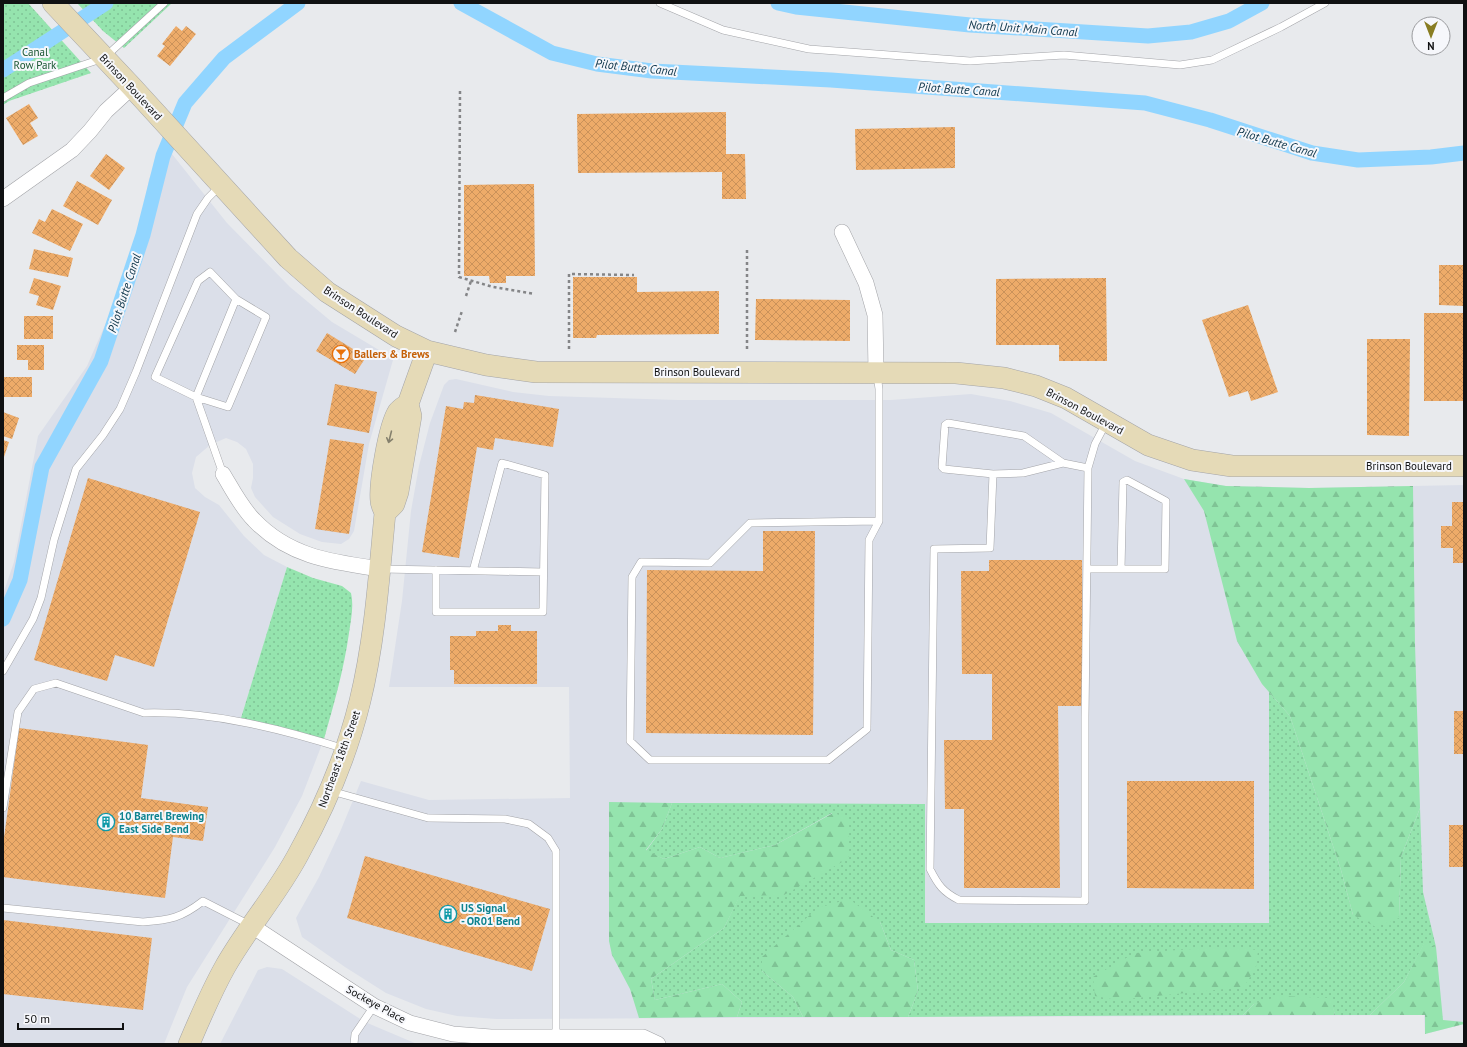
<svg xmlns="http://www.w3.org/2000/svg" width="1467" height="1047" font-family="'PT Sans',sans-serif">
  <style>
    .built { fill: #dbdfe9 }
    .green { fill: url(#green-dots) }
    .forest { fill: url(#forest-firs) }
    .lines { fill: none; stroke-linecap: round; stroke-linejoin: round }
    .canal { stroke: #91d5ff; stroke-width: 15 }
    .building { fill: url(#building-cross-hatch) }
    .lane-casing { stroke: #a3a4a8; stroke-width: 8 }
    .street-casing { stroke: #a3a4a8; stroke-width: 16 }
    .secondary-casing { stroke: #a3a4a8; stroke-width: 22 }
    .path { stroke: #848587; stroke-width: 2.5; stroke-dasharray: 3 3; stroke-linecap: butt }
    .lane { stroke: #fff; stroke-width: 7 }
    .street { stroke: #fff; stroke-width: 15 }
    .secondary { stroke: #e5dab7; stroke-width: 21 }
    .oneway { stroke: #85806d }
    .labels { text-anchor: middle; dominant-baseline: central; stroke-width: 4; stroke-linejoin: round; paint-order: stroke }
    .park-label { font-size: 11px; fill: #185531; stroke: #f6f7fb }
    .street-label { font-size: 11px; fill: #101112; stroke: #f6f7fb }
    .food-label { font-size: 11px; font-weight: bold; fill: #c56008; stroke: #f6f7fb; text-anchor: start }
    .culture-label { font-size: 11px; font-weight: bold; fill: #0d838f; stroke: #f6f7fb; text-anchor: start }
    .water-label { font-size: 12px; font-style: italic; fill: #0c3449; stroke: #f6f7fb }
  </style>
  <defs>
    <pattern id="green-dots" width="8" height="8" patternUnits="userSpaceOnUse"><rect width="8" height="8" fill="#95e4ae"/><path d="M2 2h.1M6 6h.1" fill="none" stroke="#7fc395" stroke-width="1.8" stroke-linecap="round"/></pattern>
    <pattern id="forest-firs" width="22" height="20" patternUnits="userSpaceOnUse"><rect width="22" height="20" fill="#95e4ae"/><path d="M5 1l3.5 6h-7zM16 11l3.5 6h-7z" fill="#7fc395"/></pattern>
    <pattern id="building-cross-hatch" width="8" height="8" patternUnits="userSpaceOnUse"><rect width="8" height="8" fill="#edab69"/><path d="M0 0l8 8M0 8l8-8" fill="none" stroke="#ca925a"/></pattern>
  </defs>
  <rect width="100%" height="100%" fill="#e8eaed"/>
  <!-- built -->
  <path class="built" d="M 164,144 L 227,223 L 290,287 L 332,322 L 384,353 L 393,360 L 369,444 L 354,531 L 349,539 L 341,544 L 322,542 L 300,534 L 273,517 L 255,497 L 251,488 L 253,478 L 253,464 L 246,449 L 237,442 L 226,438 L 210,445 L 196,457 L 192,473 L 195,488 L 205,497 L 219,505 L 244,536 L 264,555 L 287,567 L 241,718 L 324,739 L 302,796 L 275,847 L 187,987 L 164,1044 L 3,1044 L 3,594 L 14,562 L 38,436 L 87,366 L 109,316 L 141,223 L 149,179 Z
    M 456,379 L 513,392 L 549,396 L 678,400 L 891,400 L 971,394 L 1010,401 L 1051,413 L 1135,461 L 1184,479 L 1226,486 L 1309,488 L 1464,485 L 1464,1024 L 1425,1034 L 1424,1015 L 496,1019 L 457,1016 L 426,1009 L 386,993 L 345,967 L 302,937 L 296,918 L 319,877 L 340,832 L 361,781 L 429,800 L 570,798 L 569,687 L 389,687 L 402,601 L 411,511 L 419,466 L 430,423 L 444,385 L 449,380 Z
    M 267,967 L 282,969 L 365,1022 L 417,1044 L 220,1044 L 258,970 Z"/>
  <!-- green -->
  <path class="green" d="M 3,3 L 28,3 L 91,73 L 9,101 L 3,105 Z
    M 77,3 L 172,3 L 124,48 L 103,31 Z
    M 287,567 L 313,578 L 342,586 L 351,593 C 354,606 351,619 349,633 C 344,669 334,704 324,739 L 241,718 Z
    M 1269,692 L 1290,716 L 1341,870 L 1353,915 L 1399,918 L 1401,857 L 1420,808 L 1423,892 L 1436,947 L 1424,944 L 1404,982 L 1370,1015 L 1335,1015 L 1330,998 L 1254,1004 L 1243,1015 L 908,1017 L 918,991 L 914,960 L 891,950 L 880,922 L 762,971 L 793,997 L 803,1017 L 737,1017 L 742,1002 L 722,984 L 655,1000 L 651,979 L 724,928 L 740,895 L 784,895 L 832,813 L 775,845 L 720,858 L 700,847 L 664,859 L 646,851 L 662,829 L 672,803 L 925,804 L 925,923 L 1269,923 Z"/>
  <!-- forest -->
  <path class="forest" d="M 1184,479 L 1226,486 L 1309,488 L 1413,486 L 1415,644 L 1420,808 L 1401,857 L 1399,918 L 1376,927 L 1353,915 L 1341,870 L 1290,716 L 1262,684 L 1237,641 L 1204,511 Z
    M 609,802 L 672,803 L 662,829 L 646,850 L 664,859 L 700,847 L 720,858 L 775,845 L 833,813 L 849,818 L 849,858 L 784,895 L 740,896 L 724,928 L 651,979 L 655,1000 L 722,984 L 742,1002 L 737,1017 L 639,1018 L 630,989 L 612,955 L 609,941 Z
    M 849,899 L 880,922 L 891,950 L 914,960 L 918,991 L 908,1017 L 803,1017 L 793,997 L 762,971 L 762,957 L 818,908 Z
    M 1424,943 L 1436,947 L 1443,1020 L 1464,1022 L 1464,1024 L 1425,1034 L 1425,1015 L 1370,1015 L 1404,982 Z
    M 1222,947 L 1258,950 L 1256,967 L 1244,987 L 1117,1000 L 1095,996 L 1093,977 L 1135,953 Z
    M 1279,996 L 1331,998 L 1335,1015 L 1243,1015 L 1254,1004 Z"/>
  <g class="lines">
    <!-- canal -->
    <path class="canal" d="M 461,3 L 552,53 L 597,64 L 652,71 L 831,80 L 1145,103 L 1210,120 L 1312,153 L 1358,160 L 1431,157 L 1464,153
      M 778,3 L 796,7 L 970,25 L 1148,36 L 1191,32 L 1229,21 L 1262,3
      M 3,70 L 106,3
      M 3,619 L 20,580 L 42,467 L 101,361 L 143,235 L 163,156 L 185,103 L 224,58 L 298,3"/>
  </g>
  <!-- building -->
  <path class="building" d="M 176,26 L 182,31 L 186,26 L 196,34 L 170,66 L 157,56 L 165,46 L 162,44 Z
    M 29,104 L 38,118 L 30,123 L 38,136 L 23,145 L 6,118 Z
    M 726,112 L 726,154 L 745,154 L 746,199 L 722,199 L 722,172 L 578,173 L 577,114 Z
    M 955,127 L 955,168 L 856,170 L 855,129 Z
    M 106,154 L 125,168 L 109,190 L 90,176 Z
    M 77,181 L 112,200 L 98,225 L 63,206 Z
    M 534,184 L 535,276 L 506,276 L 506,283 L 490,283 L 489,276 L 464,276 L 464,185 Z
    M 52,209 L 83,224 L 70,251 L 32,233 L 39,219 L 45,222 Z
    M 34,249 L 73,258 L 68,277 L 29,269 Z
    M 1439,265 L 1464,265 L 1464,306 L 1439,305 Z
    M 573,277 L 637,277 L 637,292 L 719,291 L 719,334 L 597,335 L 596,338 L 573,338 Z
    M 34,278 L 61,286 L 53,310 L 36,305 L 39,296 L 29,293 Z
    M 1106,278 L 1107,361 L 1059,361 L 1059,345 L 996,345 L 996,279 Z
    M 756,299 L 850,300 L 850,341 L 755,340 Z
    M 1248,305 L 1278,392 L 1251,401 L 1248,391 L 1229,397 L 1202,320 Z
    M 1424,313 L 1464,313 L 1464,401 L 1424,401 Z
    M 24,316 L 53,316 L 53,339 L 24,339 Z
    M 327,333 L 366,357 L 355,374 L 316,351 Z
    M 1367,339 L 1410,339 L 1409,436 L 1367,435 Z
    M 17,345 L 44,345 L 44,370 L 28,370 L 28,360 L 17,360 Z
    M 3,377 L 32,377 L 32,397 L 3,397 Z
    M 335,384 L 377,392 L 369,433 L 327,425 Z
    M 475,395 L 559,409 L 553,447 L 495,438 L 493,450 L 477,447 L 459,558 L 422,552 L 446,406 L 463,409 L 464,402 L 474,403 Z
    M 3,412 L 19,418 L 12,439 L 3,436 Z
    M 330,439 L 364,444 L 349,534 L 315,529 Z
    M 3,440 L 9,442 L 3,460 Z
    M 88,478 L 200,512 L 154,667 L 115,655 L 107,681 L 34,660 Z
    M 1452,502 L 1464,502 L 1464,563 L 1453,563 L 1453,548 L 1441,548 L 1441,526 L 1452,526 Z
    M 763,531 L 815,531 L 813,735 L 646,733 L 647,570 L 763,571 Z
    M 989,560 L 1082,560 L 1083,706 L 1058,706 L 1060,888 L 964,888 L 964,809 L 945,809 L 944,740 L 992,740 L 992,674 L 962,674 L 961,571 L 989,571 Z
    M 498,625 L 511,625 L 511,631 L 537,631 L 537,684 L 454,684 L 454,670 L 450,670 L 450,636 L 476,636 L 476,631 L 498,631 Z
    M 1454,711 L 1464,711 L 1464,754 L 1454,754 Z
    M 19,728 L 148,745 L 141,798 L 208,807 L 203,841 L 173,837 L 165,898 L 3,877 L 3,845 Z
    M 1127,781 L 1254,781 L 1254,889 L 1127,888 Z
    M 1449,825 L 1464,825 L 1464,867 L 1449,867 Z
    M 365,856 L 550,909 L 532,971 L 347,918 Z
    M 3,920 L 152,938 L 143,1010 L 3,994 Z"/>
  <g class="lines">
    <defs>
      <path id="lane" d="M 660,3 L 723,30 L 809,49 L 970,61 L 1064,55 L 1180,65 L 1212,60 L 1281,27 L 1325,3
        M 3,98 L 29,83 L 104,58 L 164,3
        M 877,375 L 879,389 L 879,521 L 869,540 L 867,729 L 828,760 L 650,760 L 630,741 L 632,577 L 641,562 L 710,563 L 750,523 L 879,521
        M 1088,468 L 1063,463 L 1024,436 L 948,423 L 945,425 L 942,467 L 944,469 L 993,474 L 990,548 L 934,549 L 930,869 C 938,885 943,892 959,900 L 1085,901 L 1085,716 L 1088,468 L 1095,444 L 1106,423
        M 223,474 L 196,397 L 155,377 L 198,281 L 210,272 L 236,299 L 266,317 L 228,407 L 196,397 L 236,299
        M 993,474 L 1023,473 L 1063,463
        M 382,569 L 542,572
        M 1087,569 L 1165,569 L 1166,501 L 1127,480 L 1123,482 L 1121,569
        M 436,570 L 436,612 L 543,612 L 545,475 L 502,463 L 473,571
        M 3,671 L 33,619 L 41,598 L 54,540 L 76,469 L 103,435 L 120,409 L 136,372 L 197,214 L 208,198 L 220,186
        M 331,791 L 428,818 L 505,819 L 529,824 L 548,838 L 556,851 L 556,1036
        M 3,808 L 18,712 L 34,689 L 56,683 L 144,713 C 211,711 282,729 345,749
        M 3,908 L 143,922 C 170,920 181,918 203,901 L 250,925
        M 354,1044 L 355,1034 L 374,1006"/>
      <path id="street" d="M 3,199 L 72,150 L 90,131 L 106,111 L 132,87
        M 842,232 L 866,283 L 875,315 L 876,372
        M 223,474 C 232,489 241,507 254,520 C 289,557 332,562 380,569
        M 252,926 L 374,1006 L 410,1023 L 453,1034 L 491,1037 L 643,1037 L 658,1044"/>
      <path id="secondary" d="M 53,3 L 132,87 L 288,258 L 327,292 L 396,336 L 427,351 L 486,365 L 536,372 L 956,373 L 1004,378 L 1036,386 L 1066,398 L 1148,445 L 1192,460 L 1232,466 L 1464,466
        M 385,513 L 394,504 L 398,492 L 411,416 L 408,404 L 427,351
        M 189,1044 C 200,1018 211,992 225,967 C 247,928 278,893 299,853 C 325,806 347,754 360,701 C 375,640 379,576 385,513 C 384,509 381,505 381,501 C 379,484 389,426 398,412 C 400,409 405,406 408,404"/>
    </defs>
    <!-- lane casing -->
    <use href="#lane" class="lane-casing"/>
    <!-- street casing -->
    <use href="#street" class="street-casing"/>
    <!-- secondary casing -->
    <use href="#secondary" class="secondary-casing"/>
    <!-- path -->
    <path class="path" d="M 460,91 L 459,277 L 493,287 L 535,294
      M 466,296 L 471,281
      M 455,332 L 462,311
      M 569,349 L 569,274 L 634,275
      M 747,349 L 747,249"/>
    <!-- lane -->
    <use href="#lane" class="lane"/>
    <!-- street -->
    <use href="#street" class="street"/>
    <!-- secondary -->
    <use href="#secondary" class="secondary"/>
  </g>
  <!-- one-way arrows -->
  <defs><path id="oneway-shaft" d="M-6 0H5M1.5-3L5.5 0L1.5 3" fill="none" stroke-width="1.6" stroke-linecap="round" stroke-linejoin="round"/></defs>
  <use class="oneway" href="#oneway-shaft" transform="translate(390 437) rotate(104)"/>
  <!-- icons -->
  <defs>
    <symbol id="bar-ring" viewBox="-11 -11 22 22"><circle r="9.5" fill="#f6f7fb" stroke="#e8710a" stroke-width="1.5"/><path d="M-6-5H6L.8 .8V4.5H3.5V6h-7V4.5H-.8V.8Z" fill="#e8710a"/></symbol>
    <symbol id="building-ring" viewBox="-11 -11 22 22"><circle r="9.5" fill="#f6f7fb" stroke="#0f9aa8" stroke-width="1.5"/><path d="M-4-6H4V6H1V3H-1V6H-4ZM-2.5-4.3h1.7v1.8h-1.7ZM.8-4.3h1.7v1.8H.8ZM-2.5-1h1.7V.8h-1.7ZM.8-1h1.7V.8H.8Z" fill="#0f9aa8"/></symbol>
  </defs>
  <g fill-rule="evenodd">
    <use href="#bar-ring" x="331" y="344" width="20" height="20"/>
    <use href="#building-ring" x="96" y="812" width="20" height="20"/>
    <use href="#building-ring" x="438" y="904" width="20" height="20"/>
  </g>
  <g class="labels">
    <!-- park labels -->
    <g class="park-label">
      <text x="35" y="52">Canal<tspan x="35" dy="13">Row Park</tspan></text>
    </g>
    <!-- street labels -->
    <g class="street-label">
      <text transform="translate(131 87) rotate(47)">Brinson Boulevard</text>
      <text transform="translate(361 312) rotate(33)">Brinson Boulevard</text>
      <text x="697" y="372">Brinson Boulevard</text>
      <text transform="translate(1085 411) rotate(28)">Brinson Boulevard</text>
      <text x="1409" y="466">Brinson Boulevard</text>
      <text transform="translate(339 759) rotate(-70)">Northeast 18th Street</text>
      <text transform="translate(376 1004) rotate(29)">Sockeye Place</text>
    </g>
    <!-- food labels -->
    <g class="food-label">
      <text x="354" y="354">Ballers &amp; Brews</text>
    </g>
    <!-- culture labels -->
    <g class="culture-label">
      <text x="119" y="816">10 Barrel Brewing<tspan x="119" dy="13">East Side Bend</tspan></text>
      <text x="461" y="908">US Signal<tspan x="461" dy="13">- OR01 Bend</tspan></text>
    </g>
    <!-- water labels -->
    <g class="water-label">
      <text transform="translate(1023 28) rotate(4)">North Unit Main Canal</text>
      <text transform="translate(636 67) rotate(6)">Pilot Butte Canal</text>
      <text transform="translate(959 89) rotate(4)">Pilot Butte Canal</text>
      <text transform="translate(1277 142) rotate(16)">Pilot Butte Canal</text>
      <text transform="translate(124 293) rotate(-72)">Pilot Butte Canal</text>
    </g>
  </g>
  <!-- border -->
  <rect width="1467" height="1047" fill="none" stroke="#101112" stroke-width="8"/>
  <!-- north arrow -->
  <g transform="translate(1431 36) rotate(180)"><circle r="19" fill="#f6f7fb" stroke="#9a9b9e"/>
  <path d="M0-3L7 15L0 10L-7 15Z" fill="#897d23"/>
  <text y="-6" font-size="11" font-weight="bold" text-anchor="middle" fill="#101112">N</text>
  </g>
  <!-- scale -->
  <path d="M18 1023v6h105v-6" fill="none" stroke="#101112" stroke-width="2"/>
  <text x="24" y="1023" font-size="12" fill="#101112" stroke="#f6f7fb" stroke-width="3" paint-order="stroke">50 m</text>
</svg>
